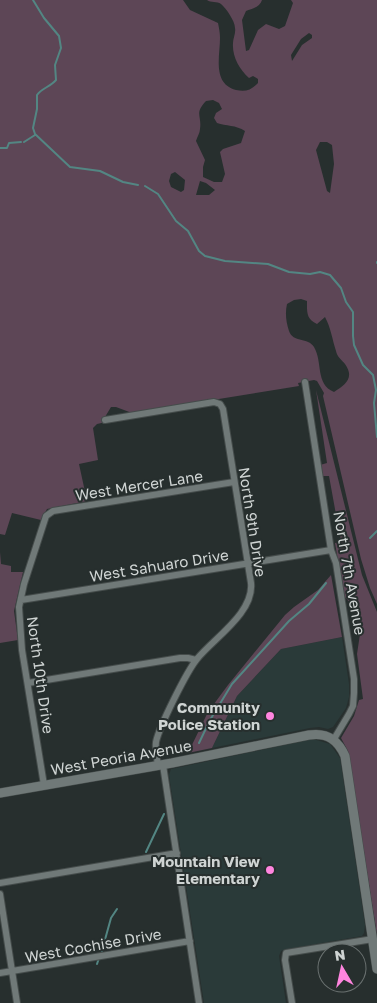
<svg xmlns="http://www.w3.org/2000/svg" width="377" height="1003" font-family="'Golos Text',sans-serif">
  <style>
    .built { fill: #2a3a39 }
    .green { fill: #5d4656; fill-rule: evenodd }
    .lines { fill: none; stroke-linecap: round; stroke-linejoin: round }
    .stream { stroke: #538683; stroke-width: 2 }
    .street-casing { stroke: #454c4b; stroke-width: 8 }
    .secondary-casing { stroke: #454c4b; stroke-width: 10 }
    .street { stroke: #707978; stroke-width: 6 }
    .secondary { stroke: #707978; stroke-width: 9 }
    .poi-dot { fill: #ff85df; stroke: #272f2e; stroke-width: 2 }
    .labels { text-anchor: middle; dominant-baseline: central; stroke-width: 4; stroke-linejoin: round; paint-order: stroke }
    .street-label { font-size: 15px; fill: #cfd4d3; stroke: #272f2e }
    .poi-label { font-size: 15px; font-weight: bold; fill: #cfd4d3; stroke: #272f2e; text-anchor: end }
  </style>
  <rect width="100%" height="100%" fill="#272f2e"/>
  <!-- built -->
  <path class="built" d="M 342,637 L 349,684 L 349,697 L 346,708 L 333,727 L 328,729 L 319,727 L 310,728 L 212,748 L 237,696 L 281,649 Z
    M 313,739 L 330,744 L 340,758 L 365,925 L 364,933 L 362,936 L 287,949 L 281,951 L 279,956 L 286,1003 L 204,1003 L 169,775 L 171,769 Z"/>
  <!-- green -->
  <path class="green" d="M 0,0 L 183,0 L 190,10 L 218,23 C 219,28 220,33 220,38 C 220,56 212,84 236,90 C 246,92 251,90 258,83 L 258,79 L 253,76 L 249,78 C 239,69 232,56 233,43 C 233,38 236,33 235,28 C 235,21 226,8 221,4 C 217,1 211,3 207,0 L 262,0 C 260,7 252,9 246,11 L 242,20 L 246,51 L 249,50 L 258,30 L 266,24 L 279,29 L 285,26 L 293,3 L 291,0 L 377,0 L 377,604 L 370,588 L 361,559 L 323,396 L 324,393 L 317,381 L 314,380 L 298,383 L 299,386 L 132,413 L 116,407 L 111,407 L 105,417 L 106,422 L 97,424 L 93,428 L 98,460 L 79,464 L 87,501 L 47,509 L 41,520 L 12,513 L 5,535 L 0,534 ZM 309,33 L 312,35 L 312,38 L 302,45 L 292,61 L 291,55 L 301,39 ZM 213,100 L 219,103 L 222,109 L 216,113 L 214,118 L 217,123 C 226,126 236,125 245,131 L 241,143 L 223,149 L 220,152 L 225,174 L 222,182 L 214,182 L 203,177 L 203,167 L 205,160 L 196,141 C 197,137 200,133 200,129 C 202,115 194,114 206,101 ZM 320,142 L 327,142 L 332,145 L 334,164 L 330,193 L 327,191 L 316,150 ZM 175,172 L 185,180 L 184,190 L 181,192 L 171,187 L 169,181 L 171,174 ZM 200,181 L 206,183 L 215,190 L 209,195 L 196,195 ZM 301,299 L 307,301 C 307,312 306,319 317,324 L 325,317 C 331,328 332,339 336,351 C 337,357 342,360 345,364 C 355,378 345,385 334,392 C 315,384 323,362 314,347 C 308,337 293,343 289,331 C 286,322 285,313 287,304 L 294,300 Z
    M 316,390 L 362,575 L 377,612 L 377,935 L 348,751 L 341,738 L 354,716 L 359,700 L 363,699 L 357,654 L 360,634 L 353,606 L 344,596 L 335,543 L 341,542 L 329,476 L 322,476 L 320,465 L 327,463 Z
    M 0,552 L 1,564 L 11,566 L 11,572 L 23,572 L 14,611 L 18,640 L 0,643 Z
    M 331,575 L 342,637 L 281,649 L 237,696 L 212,748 L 188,753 L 208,712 L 228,685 L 285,615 L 294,607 L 318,590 Z"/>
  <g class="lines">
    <!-- stream -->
    <path class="stream" d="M 33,0 L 44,18 L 59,36 L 61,48 L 55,65 L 56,80 C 50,87 42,88 37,95 L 37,109 L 33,128 L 35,134 L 70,167 L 100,171 L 123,182 L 138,185
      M 24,142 L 35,135
      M 0,148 L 7,148 L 9,143 L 21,142
      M 145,186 L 158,194 L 176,221 L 188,231 L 199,251 L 205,256 L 225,261 L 268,264 L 289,272 L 310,274 L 320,272 L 330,275 L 341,288 L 346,302 L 353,312 L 353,336 L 354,345 L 363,365 L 373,375 L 376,390 L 374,403 L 377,437
      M 377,262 L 377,263
      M 370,538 L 377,531
      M 199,743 L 210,720 L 232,684 L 289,621 L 309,604 L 326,583
      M 146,852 L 164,814
      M 101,954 L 111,918 L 117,909
      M 97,964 L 99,958"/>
    <defs>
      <path id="street" d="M 305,382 L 331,550 L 336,563 L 354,679 L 354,693 L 353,706 L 349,714 L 334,739
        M 105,420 L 214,402 L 220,404 L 223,409 L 251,583 C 254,613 214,638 197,659 C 187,671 159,727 156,742 C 155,750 157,758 158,765
        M 21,600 L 331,550
        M 28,683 L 180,658 L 188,658 L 196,660
        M 163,765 L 199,1003
        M 44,785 L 22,650 L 19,607 L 24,584 L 46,516 L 53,511 L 234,482
        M 0,883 L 177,853
        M 0,894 L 17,1003
        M 0,973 L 190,941
        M 292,1003 L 285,960 L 286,953 L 373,939"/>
      <path id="secondary" d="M 0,793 L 172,763 L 309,735 C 327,732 338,740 345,756 L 377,969"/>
    </defs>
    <!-- street casing -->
    <use href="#street" class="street-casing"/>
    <!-- secondary casing -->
    <use href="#secondary" class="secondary-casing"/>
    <!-- street -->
    <use href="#street" class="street"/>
    <!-- secondary -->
    <use href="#secondary" class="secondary"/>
  </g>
  <!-- markers -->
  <g class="poi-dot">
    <circle cx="270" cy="716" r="5"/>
    <circle cx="270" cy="870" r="5"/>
  </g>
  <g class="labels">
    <!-- street labels -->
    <g class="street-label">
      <text transform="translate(139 485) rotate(-9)">West Mercer Lane</text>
      <text transform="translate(253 522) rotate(81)">North 9th Drive</text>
      <text transform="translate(159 565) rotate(-9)">West Sahuaro Drive</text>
      <text transform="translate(350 573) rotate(80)">North 7th Avenue</text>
      <text transform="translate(41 675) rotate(82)">North 10th Drive</text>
      <text transform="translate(121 757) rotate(-10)">West Peoria Avenue</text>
      <text transform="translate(93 945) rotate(-10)">West Cochise Drive</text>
    </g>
    <!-- poi labels -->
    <g class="poi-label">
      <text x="260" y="707">Community<tspan x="260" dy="17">Police Station</tspan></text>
      <text x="260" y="861">Mountain View<tspan x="260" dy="17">Elementary</tspan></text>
    </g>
  </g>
  <!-- north arrow -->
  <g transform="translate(342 968) rotate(351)"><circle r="24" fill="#272f2e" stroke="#6a7170"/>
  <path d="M0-4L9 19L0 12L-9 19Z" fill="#ff85df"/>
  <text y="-8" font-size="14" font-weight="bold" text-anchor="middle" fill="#cfd4d3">N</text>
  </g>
</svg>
